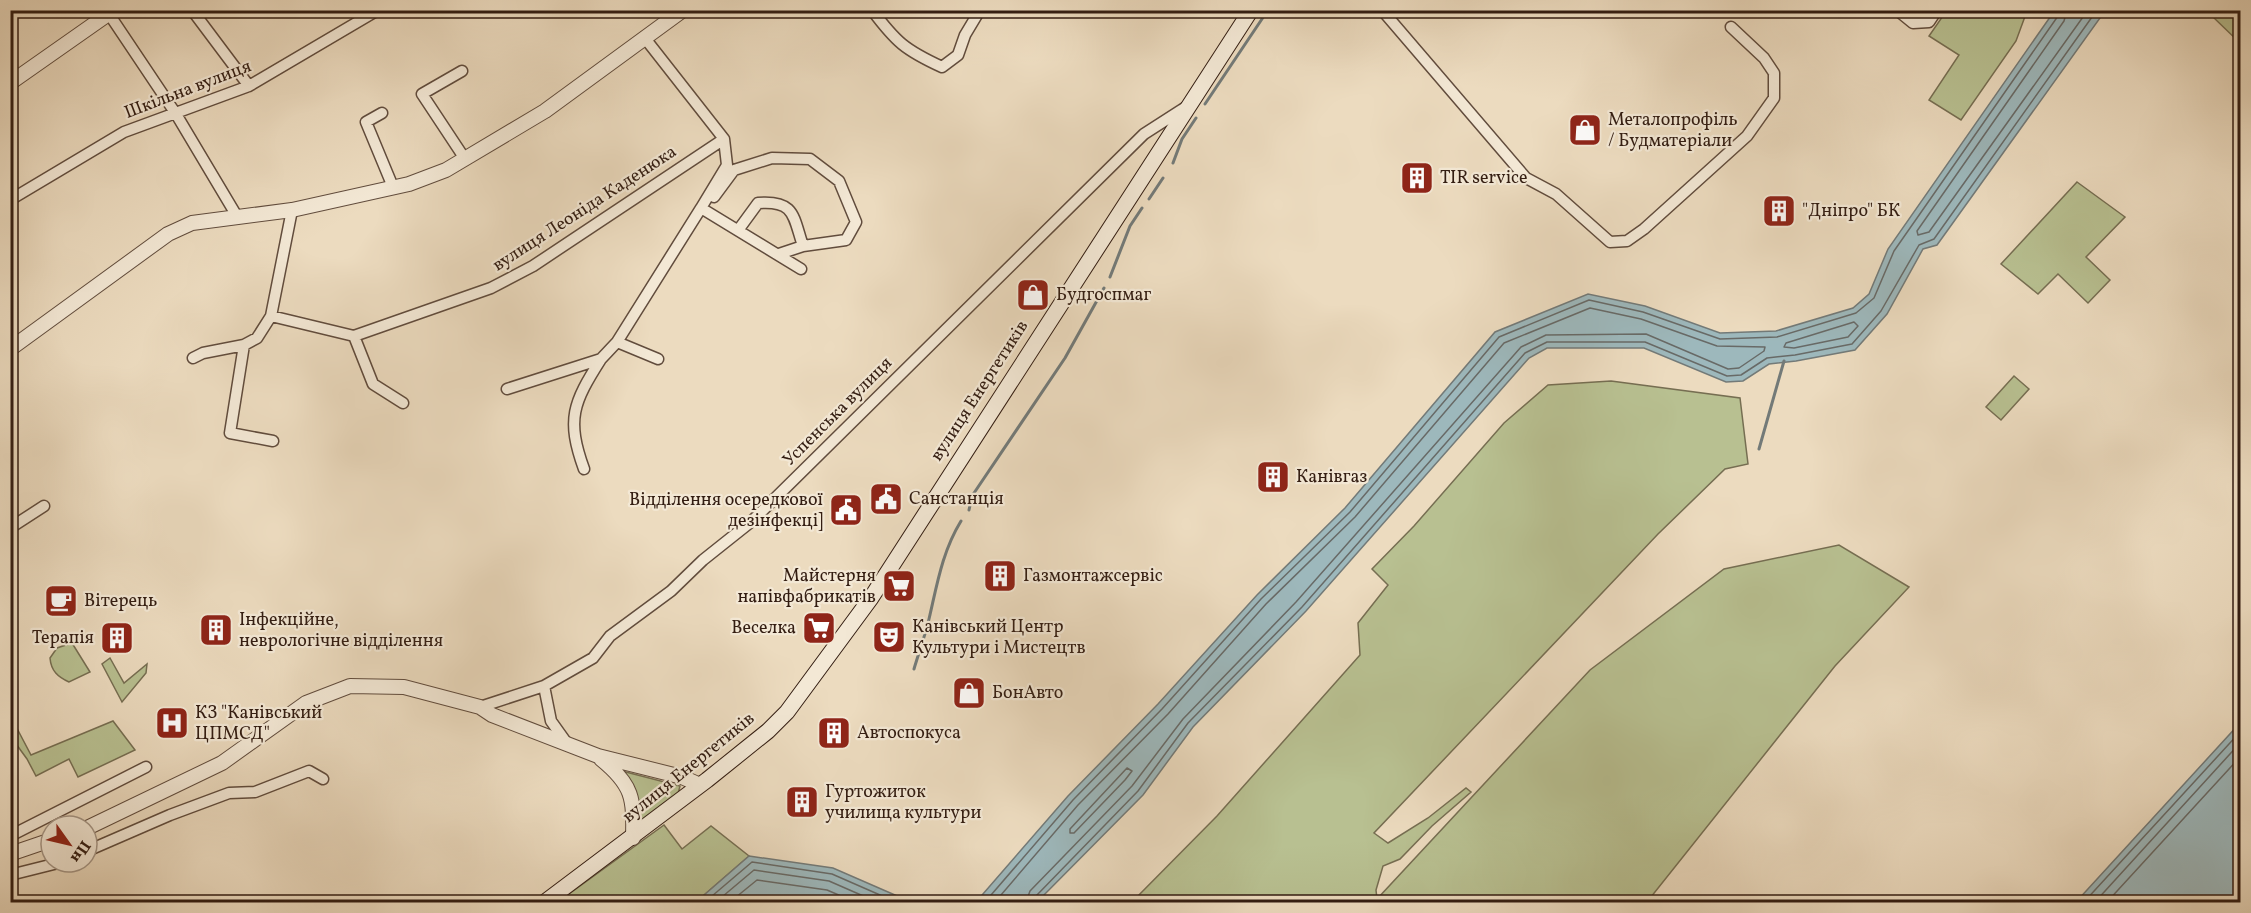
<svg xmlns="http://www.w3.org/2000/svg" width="2251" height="913" font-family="Vollkorn,serif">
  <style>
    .green { fill: #b8c091; stroke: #766e52; stroke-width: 1.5 }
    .water { fill: #9db8bc; stroke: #737a78; stroke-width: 1.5 }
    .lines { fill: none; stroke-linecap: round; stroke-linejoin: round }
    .shore { stroke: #686a67; stroke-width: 1.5 }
    .stream { stroke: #737a78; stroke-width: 3 }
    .minor-casing { stroke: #614c3d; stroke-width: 13 }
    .tertiary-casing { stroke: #614c3d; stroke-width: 16 }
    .secondary-casing { stroke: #331d12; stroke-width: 17 }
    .minor { stroke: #f3e8d5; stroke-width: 10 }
    .tertiary { stroke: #f3e8d5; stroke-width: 14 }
    .secondary { stroke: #f3e8d5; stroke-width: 15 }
    .labels { text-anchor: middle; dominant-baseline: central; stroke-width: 4.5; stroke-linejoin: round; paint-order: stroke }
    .street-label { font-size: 18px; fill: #331d12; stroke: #f3e8d5 }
    .poi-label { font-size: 18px; fill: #331d12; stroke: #f3e8d5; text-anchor: start }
  </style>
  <rect width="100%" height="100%" fill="#ecdbbf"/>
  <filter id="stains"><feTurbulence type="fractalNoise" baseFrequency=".00333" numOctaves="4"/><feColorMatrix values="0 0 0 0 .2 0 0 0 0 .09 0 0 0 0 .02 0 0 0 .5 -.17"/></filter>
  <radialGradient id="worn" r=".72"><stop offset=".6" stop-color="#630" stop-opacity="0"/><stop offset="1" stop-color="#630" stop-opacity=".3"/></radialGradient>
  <!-- green -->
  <path class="green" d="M 1947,10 L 2027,11 L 2016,41 L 1961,120 L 1929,100 L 1959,55 L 1929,36 Z
    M 2220,10 L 2240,11 L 2240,43 L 2214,18 Z
    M 2077,182 L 2125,217 L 2086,257 L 2110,280 L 2088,303 L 2058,274 L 2038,294 L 2001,264 Z
    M 2014,376 L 2029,389 L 2001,420 L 1986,407 Z
    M 1611,381 L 1740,398 L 1748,464 L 1725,469 L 1658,534 L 1374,833 L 1388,843 L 1428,818 L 1466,788 L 1471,792 L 1432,826 L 1400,859 L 1383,866 L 1376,890 L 1377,899 L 1590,670 L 1724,569 L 1839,545 L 1909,587 L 1835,666 L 1647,902 L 1132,902 L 1217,816 L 1360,655 L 1358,623 L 1388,585 L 1372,569 L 1414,526 L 1504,423 L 1548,385 Z
    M 72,643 L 90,672 L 69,682 C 58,677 51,671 50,658 L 57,648 Z
    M 110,658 L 124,683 L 147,664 L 146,673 L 122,702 L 102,664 Z
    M 11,717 L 31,755 L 113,721 L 135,750 L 78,777 L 69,759 L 36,776 L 27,759 L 11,737 Z
    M 622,771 L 680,786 L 678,794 L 639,824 Z
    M 664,825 L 682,849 L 711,826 L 749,856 L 696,902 L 558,902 Z"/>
  <!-- water -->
  <path class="water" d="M 2055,10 L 2105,11 L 1937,245 L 1923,249 L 1887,314 L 1855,350 L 1796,361 L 1769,364 L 1743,381 L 1726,382 L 1644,348 L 1547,348 L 1529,358 L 1306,611 L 1193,727 L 1143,795 L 1037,902 L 976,902 L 1068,796 L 1158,704 L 1257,595 L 1345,508 L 1495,332 L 1588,294 L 1645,306 L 1720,333 L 1776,331 L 1853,308 L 1869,294 L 1888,249 Z
    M 2240,723 L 2240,902 L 2076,902 Z
    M 749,856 L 833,868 L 911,902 L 696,902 Z"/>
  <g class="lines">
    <!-- shore -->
    <path class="shore" d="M 2067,10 L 2064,21 L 1917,231 L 1918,235 L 1929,232 L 2088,10
      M 1854,322 L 1858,326 L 1848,337 L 1794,348 L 1784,347 L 1786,343 Z
      M 1127,768 L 1132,771 L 1125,780 L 1074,833 L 1070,833 L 1070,829 Z
      M 705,902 L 752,862 L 832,874 L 896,902
      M 716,902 L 754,870 L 829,881 L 877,902
      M 730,902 L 757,880 L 827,890 L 855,902
      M 985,902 L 1073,800 L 1162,709 L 1261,599 L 1350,512 L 1499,337 L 1589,300 L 1643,312 L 1720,339 L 1777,337 L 1856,313 L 1874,298 L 1894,251 L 2058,16 L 2059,10
      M 995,902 L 1078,805 L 1168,714 L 1266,604 L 1355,517 L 1504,343 L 1590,308 L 1641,319 L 1717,346 L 1765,347 L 1764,351 L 1739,368 L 1728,369 L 1646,334 L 1546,335 L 1521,347 L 1296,602 L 1183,719 L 1132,786 L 1030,891 L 1026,902
      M 1034,902 L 1036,896 L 1138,791 L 1188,723 L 1302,607 L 1525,353 L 1547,342 L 1645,342 L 1727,376 L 1741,375 L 1767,358 L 1795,355 L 1852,344 L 1881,311 L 1919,245 L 1934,239 L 2097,10
      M 2084,902 L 2240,732
      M 2095,902 L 2240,743
      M 2107,902 L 2240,757"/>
    <!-- stream -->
    <path class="stream" d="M 1205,104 L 1268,10
      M 1173,163 L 1182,139 L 1196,118
      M 1149,199 L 1163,178
      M 1110,277 L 1130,226 L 1142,208
      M 1759,449 L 1784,361
      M 969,510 L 972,496 L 1065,358 L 1104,288
      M 914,669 C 919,652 925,636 929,619 C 937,585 942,552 961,521"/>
    <defs>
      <path id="minor" d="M 192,10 L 249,86
        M 872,10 C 896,42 905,50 942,67 L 958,55 L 965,35 L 980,10
        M 1382,10 L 1526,178 L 1556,194 L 1610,242 L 1627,241 L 1644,229 L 1747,136 L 1774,98 L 1774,73 L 1764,58 L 1731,27
        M 1897,10 L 1913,23 L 1929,22 L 1937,10
        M 109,14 L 176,114 L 238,218
        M 644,37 L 724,139
        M 462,71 L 422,94 L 465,159
        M 382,113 L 366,122 L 393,187
        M 724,139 L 727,165 L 701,208 L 801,269
        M 714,197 L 734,170 L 772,158 L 810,159 L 839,181 L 856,222 L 846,240 L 803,246 C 793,216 795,200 758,203 L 739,229
        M 10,200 L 124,132 L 249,86 L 378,10
        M 779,254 L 803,246
        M 271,316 L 354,336
        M 354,336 L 491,288 L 533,266 L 724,139
        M 354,336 L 373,384 L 403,403
        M 617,342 L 658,359
        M 244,345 L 230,433 L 273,441
        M 193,358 L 203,353 L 244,345 L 257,338 L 271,316 L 292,210
        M 507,389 L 601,359 L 617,342 L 701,208
        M 584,469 C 566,419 573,403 601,359
        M 10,528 L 44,506
        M 480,707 L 544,686
        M 566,742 L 551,721 L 544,686 L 593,658 L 610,636 L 671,591 L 703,560 L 752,521 L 1144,134 L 1186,107
        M 10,836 L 146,767
        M 87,851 L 170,815 L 229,793 L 255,792 L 309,771 L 323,779
        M 10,875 L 62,862"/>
      <path id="tertiary" d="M 10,83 L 114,10
        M 10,349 L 168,234 L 192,223 L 292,210 L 409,184 L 446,170 L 545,111 L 683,10
        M 601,759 C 633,785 634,798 633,838
        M 87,828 L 222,763 L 306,703 L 350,686 L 404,687 L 480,707 L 492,715 L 598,756 L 682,777 L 700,785
        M 10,854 L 51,840"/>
      <path id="secondary" d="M 545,902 L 707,780 L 768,731 L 787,712 L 871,598 L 1251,10"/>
    </defs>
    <!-- minor casing -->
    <use href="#minor" class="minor-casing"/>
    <!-- tertiary casing -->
    <use href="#tertiary" class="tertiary-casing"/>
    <!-- secondary casing -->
    <use href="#secondary" class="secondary-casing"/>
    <!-- minor -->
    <use href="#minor" class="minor"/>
    <!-- tertiary -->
    <use href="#tertiary" class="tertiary"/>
    <!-- secondary -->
    <use href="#secondary" class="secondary"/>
  </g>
  <!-- icons -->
  <defs>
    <symbol id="shop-square" viewBox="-11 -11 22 22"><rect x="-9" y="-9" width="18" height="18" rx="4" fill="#8f2418" stroke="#f3e8d5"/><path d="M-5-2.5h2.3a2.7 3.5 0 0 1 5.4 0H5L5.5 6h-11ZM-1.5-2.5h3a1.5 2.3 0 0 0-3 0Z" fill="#fff"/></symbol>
    <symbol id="building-square" viewBox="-11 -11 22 22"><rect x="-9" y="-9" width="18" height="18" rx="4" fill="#8f2418" stroke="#f3e8d5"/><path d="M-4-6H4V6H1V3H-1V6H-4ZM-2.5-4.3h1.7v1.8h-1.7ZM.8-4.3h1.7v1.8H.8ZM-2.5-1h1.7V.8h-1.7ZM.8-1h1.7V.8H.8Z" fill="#fff"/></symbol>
    <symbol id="civic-square" viewBox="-11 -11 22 22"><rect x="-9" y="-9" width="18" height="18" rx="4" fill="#8f2418" stroke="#f3e8d5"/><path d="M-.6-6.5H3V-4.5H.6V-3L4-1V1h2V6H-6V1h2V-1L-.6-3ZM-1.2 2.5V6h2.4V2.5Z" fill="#fff"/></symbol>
    <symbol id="supermarket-square" viewBox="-11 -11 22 22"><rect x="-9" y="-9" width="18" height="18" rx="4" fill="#8f2418" stroke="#f3e8d5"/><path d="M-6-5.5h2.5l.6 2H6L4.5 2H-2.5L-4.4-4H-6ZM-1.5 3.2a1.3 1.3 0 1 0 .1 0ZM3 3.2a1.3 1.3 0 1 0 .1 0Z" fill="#fff"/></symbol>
    <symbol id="cafe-square" viewBox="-11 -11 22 22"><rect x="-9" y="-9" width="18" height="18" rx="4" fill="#8f2418" stroke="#f3e8d5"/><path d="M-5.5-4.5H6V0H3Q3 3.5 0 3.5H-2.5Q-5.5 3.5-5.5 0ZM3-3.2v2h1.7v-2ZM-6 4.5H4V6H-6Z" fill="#fff"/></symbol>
    <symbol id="theatre-square" viewBox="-11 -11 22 22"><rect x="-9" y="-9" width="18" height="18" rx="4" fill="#8f2418" stroke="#f3e8d5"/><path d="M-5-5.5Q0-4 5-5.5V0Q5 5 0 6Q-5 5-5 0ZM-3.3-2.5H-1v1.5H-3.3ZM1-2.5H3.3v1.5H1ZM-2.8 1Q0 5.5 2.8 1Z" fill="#fff"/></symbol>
    <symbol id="hospital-square" viewBox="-11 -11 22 22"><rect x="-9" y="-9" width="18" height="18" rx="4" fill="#8f2418" stroke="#f3e8d5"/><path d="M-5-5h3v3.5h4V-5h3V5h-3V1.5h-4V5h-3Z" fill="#fff"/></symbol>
  </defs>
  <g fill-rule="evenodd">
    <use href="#shop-square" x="1566" y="111" width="38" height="38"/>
    <use href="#building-square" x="1398" y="159" width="38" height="38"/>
    <use href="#building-square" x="1760" y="192" width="38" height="38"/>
    <use href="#shop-square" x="1014" y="276" width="38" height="38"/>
    <use href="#building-square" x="1254" y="458" width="38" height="38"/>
    <use href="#civic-square" x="867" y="480" width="38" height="38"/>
    <use href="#civic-square" x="827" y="491" width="38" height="38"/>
    <use href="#building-square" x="981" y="557" width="38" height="38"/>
    <use href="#supermarket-square" x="880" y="567" width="38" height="38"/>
    <use href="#cafe-square" x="42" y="582" width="38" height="38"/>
    <use href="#supermarket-square" x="800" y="609" width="38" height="38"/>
    <use href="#building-square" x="197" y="611" width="38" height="38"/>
    <use href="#theatre-square" x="870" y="618" width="38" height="38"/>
    <use href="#building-square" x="98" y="619" width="38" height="38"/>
    <use href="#shop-square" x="950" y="674" width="38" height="38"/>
    <use href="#hospital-square" x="153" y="704" width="38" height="38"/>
    <use href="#building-square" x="815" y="714" width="38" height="38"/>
    <use href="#building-square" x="783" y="783" width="38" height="38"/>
  </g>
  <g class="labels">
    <!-- street labels -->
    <g class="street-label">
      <text transform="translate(188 90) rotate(-21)">Шкільна вулиця</text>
      <text transform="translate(585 209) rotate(-33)">вулиця Леоніда Каденюка</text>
      <text transform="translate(980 391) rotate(-57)">вулиця Енергетиків</text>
      <text transform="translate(838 412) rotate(-45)">Успенська вулиця</text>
      <text transform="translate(689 768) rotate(-39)">вулиця Енергетиків</text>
    </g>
    <!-- poi labels -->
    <g class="poi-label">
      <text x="1608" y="120">Металопрофіль<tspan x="1608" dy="21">/ Будматеріали</tspan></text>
      <text x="1440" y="178">TIR service</text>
      <text x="1802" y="211">"Дніпро" БК</text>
      <text x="1056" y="295">Будгоспмаг</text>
      <text x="1296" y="477">Канівгаз</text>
      <text x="909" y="499">Санстанція</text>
      <text x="823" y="500" text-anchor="end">Відділення осередкової<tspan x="823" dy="21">дезінфекці]</tspan></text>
      <text x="876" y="576" text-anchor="end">Майстерня<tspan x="876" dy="21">напівфабрикатів</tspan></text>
      <text x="1023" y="576">Газмонтажсервіс</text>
      <text x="84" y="601">Вітерець</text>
      <text x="239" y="620">Інфекційне,<tspan x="239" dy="21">неврологічне відділення</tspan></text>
      <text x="912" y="627">Канівський Центр<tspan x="912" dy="21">Культури і Мистецтв</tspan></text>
      <text x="796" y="628" text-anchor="end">Веселка</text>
      <text x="94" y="638" text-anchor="end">Терапія</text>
      <text x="992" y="693">БонАвто</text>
      <text x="195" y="713">КЗ "Канівський<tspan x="195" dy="21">ЦПМСД"</tspan></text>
      <text x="857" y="733">Автоспокуса</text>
      <text x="825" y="792">Гуртожиток<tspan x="825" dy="21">училища культури</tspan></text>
    </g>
  </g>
  <!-- margin -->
  <rect width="2251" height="913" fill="none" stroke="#ecdbbf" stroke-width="36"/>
  <rect x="12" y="12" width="2227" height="889" fill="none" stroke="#331d12" stroke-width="3"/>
  <rect x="18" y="18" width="2215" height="877" fill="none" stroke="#331d12" stroke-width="1.5"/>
  <!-- north arrow -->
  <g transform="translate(69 844) rotate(124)"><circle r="28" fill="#f3e8d5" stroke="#a69787" stroke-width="1.5"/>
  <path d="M0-4.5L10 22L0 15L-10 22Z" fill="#8f2418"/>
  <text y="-9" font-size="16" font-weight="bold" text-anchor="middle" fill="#331d12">Пн</text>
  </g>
  <rect width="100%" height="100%" filter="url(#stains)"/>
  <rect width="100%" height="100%" fill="url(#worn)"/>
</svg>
